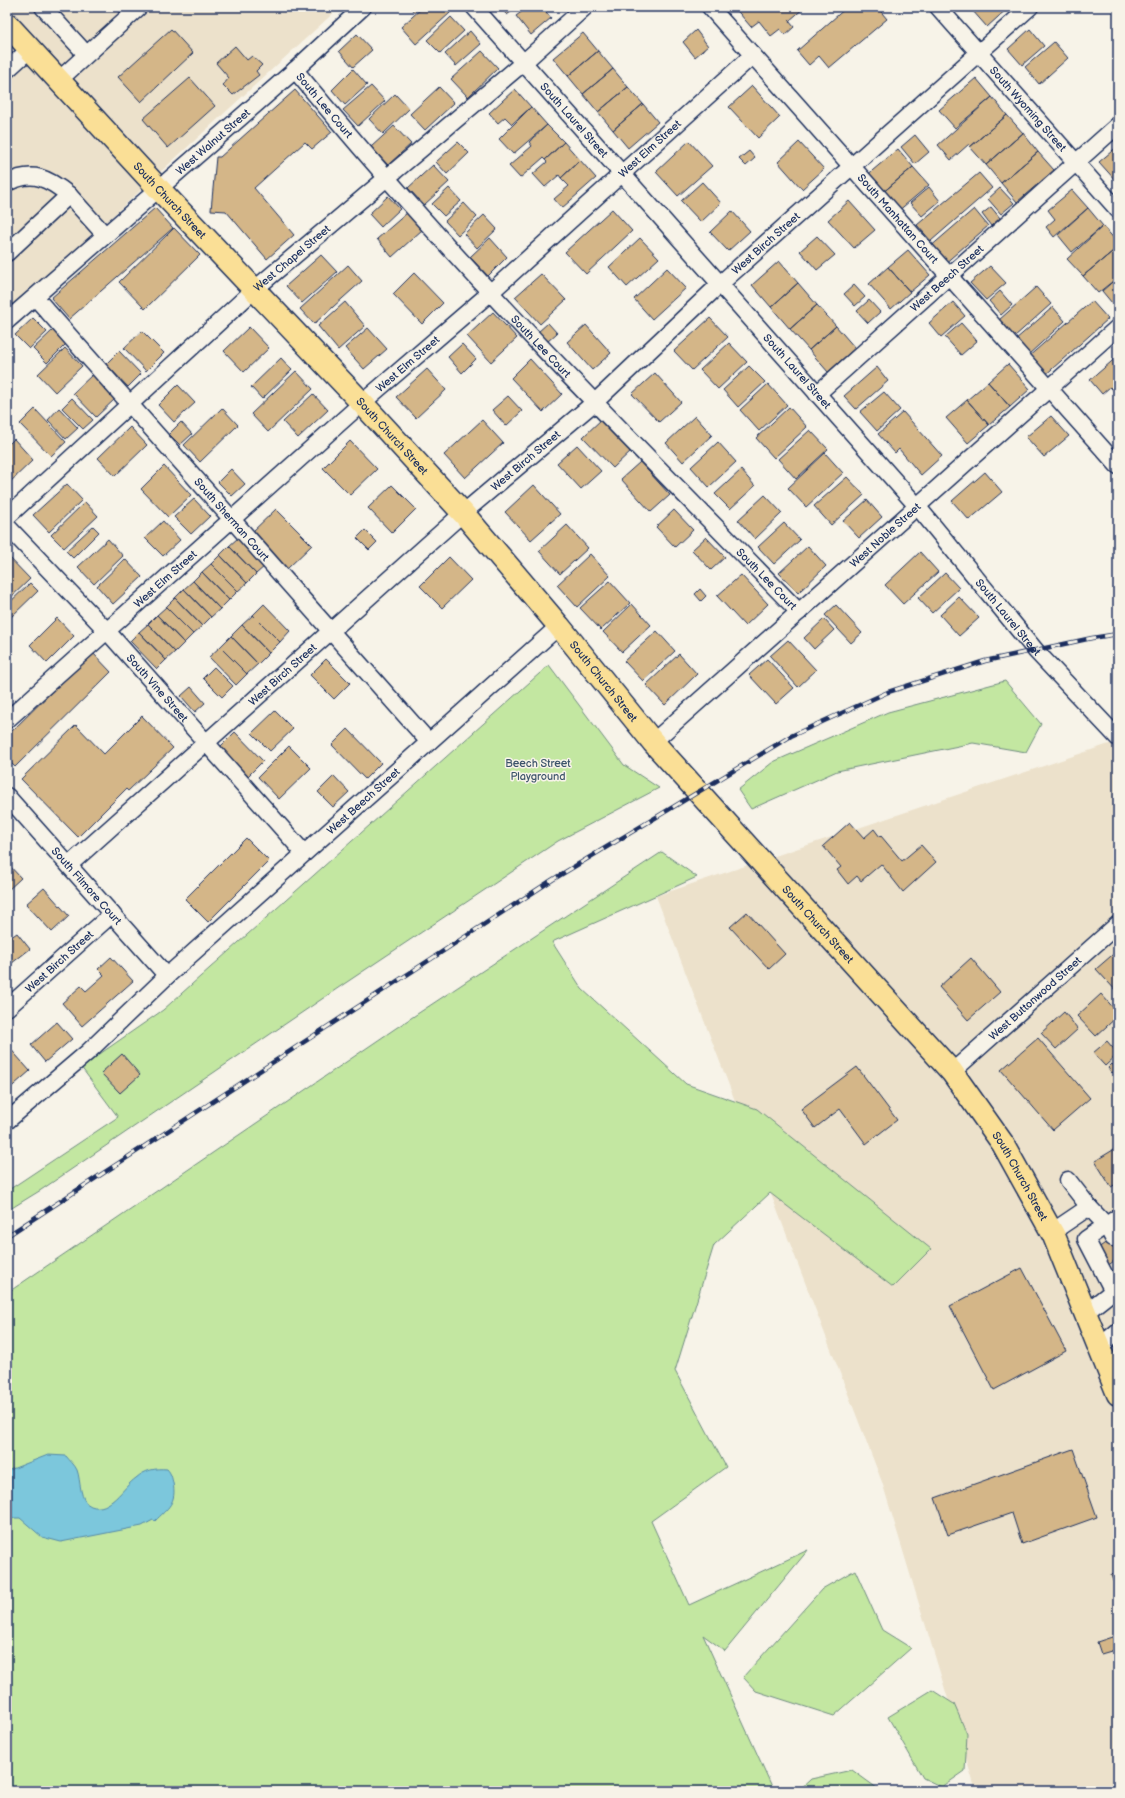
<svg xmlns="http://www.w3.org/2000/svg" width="1125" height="1798" font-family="'Balsamiq Sans',sans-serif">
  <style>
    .built { fill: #ece1cb }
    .green { fill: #c3e7a1; stroke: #6f8b80 }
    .water { fill: #7cc7dc; stroke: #558aaa }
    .building { fill: #d4b688; stroke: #1b2f5e }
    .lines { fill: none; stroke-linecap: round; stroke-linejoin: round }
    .minor-casing { stroke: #1b2f5e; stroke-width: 19 }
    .highway-casing { stroke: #1b2f5e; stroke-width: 25 }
    .minor { stroke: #f7f3e8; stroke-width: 16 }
    .highway { stroke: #fadf96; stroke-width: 22 }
    .rail-casing { stroke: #1b2f5e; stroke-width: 4.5 }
    .rail { stroke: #f7f3e8; stroke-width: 3; stroke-dasharray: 9; stroke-linecap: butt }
    .labels { text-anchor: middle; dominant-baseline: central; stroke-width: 3; stroke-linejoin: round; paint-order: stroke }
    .street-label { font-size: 11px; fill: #1b2f5e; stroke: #f7f3e8 }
    .park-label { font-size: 11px; fill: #3d546b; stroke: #f7f3e8 }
  </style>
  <rect width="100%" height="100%" fill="#f7f3e8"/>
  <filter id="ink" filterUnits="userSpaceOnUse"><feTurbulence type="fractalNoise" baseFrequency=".025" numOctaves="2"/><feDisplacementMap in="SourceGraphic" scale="8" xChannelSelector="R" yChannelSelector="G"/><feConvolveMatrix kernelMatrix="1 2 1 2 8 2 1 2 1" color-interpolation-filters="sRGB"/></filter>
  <g filter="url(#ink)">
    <!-- built -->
    <path class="built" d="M 7,7 L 340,7 L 7,313 Z
      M 1118,741 L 1118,1791 L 976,1791 L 882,1482 L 656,896 Z"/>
    <!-- green -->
    <path class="green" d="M 549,665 L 624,765 L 659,788 L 558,841 L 344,984 L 41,1190 L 7,1211 L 7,1191 L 118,1117 L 81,1067 L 163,1010 Z
      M 1005,681 L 1041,724 L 1026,752 L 973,743 L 837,771 L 751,809 L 738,790 L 773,762 L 888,712 Z
      M 662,852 L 697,877 L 552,942 L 582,989 L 686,1084 L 757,1109 L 931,1249 L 893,1287 L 770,1193 L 714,1245 L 675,1371 L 726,1467 L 651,1521 L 689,1605 L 808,1550 L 725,1651 L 703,1635 L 774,1791 L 7,1791 L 7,1296 L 12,1293 L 10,1291 L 396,1028 Z
      M 855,1570 L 882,1630 L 911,1648 L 834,1716 L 756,1691 L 743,1677 L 822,1589 Z
      M 932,1690 L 954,1704 L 967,1734 L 965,1771 L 942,1787 L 923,1778 L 888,1717 Z
      M 852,1770 L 881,1791 L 798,1791 L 811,1779 Z"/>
    <!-- water -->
    <path class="water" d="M 48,1455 L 66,1456 C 69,1460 75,1465 77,1470 C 81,1480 79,1502 91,1506 C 110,1513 123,1487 136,1478 C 145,1470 155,1468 167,1469 C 171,1473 172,1478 173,1483 C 177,1503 168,1508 155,1521 L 153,1520 L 142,1526 L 61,1542 L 42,1537 L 20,1518 L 13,1518 L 7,1521 L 7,1471 Z"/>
    <!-- building -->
    <path class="building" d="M 75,7 L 83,7 L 78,11 Z
      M 410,7 L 420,7 L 414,12 Z
      M 423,7 L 445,7 L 450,13 L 416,44 L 401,27 Z
      M 500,7 L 517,7 L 507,15 Z
      M 528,7 L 542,7 L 551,18 L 531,35 L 516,16 Z
      M 734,7 L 805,7 L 789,21 L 794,27 L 785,35 L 780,29 L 771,36 L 759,21 L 751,27 Z
      M 847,7 L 877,7 L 887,19 L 829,68 L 819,56 L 809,65 L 797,51 Z
      M 975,7 L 1009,7 L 987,27 L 972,10 Z
      M 451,17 L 464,31 L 440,53 L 427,40 Z
      M 171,29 L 193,53 L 141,102 L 118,77 Z
      M 1030,29 L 1044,46 L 1022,65 L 1008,49 Z
      M 696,30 L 708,46 L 695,57 L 683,42 Z
      M 470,31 L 481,44 L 456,66 L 445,54 Z
      M 583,33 L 598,51 L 568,76 L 553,58 Z
      M 357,34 L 372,50 L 353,67 L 339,51 Z
      M 1054,42 L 1068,58 L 1039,84 L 1025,67 Z
      M 235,46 L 247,60 L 252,56 L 262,65 L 256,71 L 259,75 L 233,95 L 223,85 L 229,78 L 216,63 Z
      M 482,51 L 498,68 L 468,97 L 451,79 Z
      M 598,51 L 613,69 L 583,94 L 568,76 Z
      M 353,69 L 367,85 L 345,105 L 332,90 Z
      M 613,69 L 628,87 L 598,112 L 583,94 Z
      M 190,78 L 215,106 L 168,148 L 143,119 Z
      M 976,78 L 992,97 L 955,128 L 939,110 Z
      M 371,86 L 385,101 L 358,126 L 343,110 Z
      M 752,86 L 780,117 L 758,138 L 729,107 Z
      M 439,87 L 454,103 L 425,130 L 410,114 Z
      M 628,87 L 643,104 L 613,130 L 598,112 Z
      M 515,89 L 531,107 L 512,124 L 505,117 L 498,123 L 489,113 Z
      M 295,90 L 332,132 L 312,149 L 305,142 L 254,188 L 294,235 L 267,259 L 226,211 L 211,210 L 216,157 L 220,157 Z
      M 395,94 L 409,109 L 383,134 L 369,119 Z
      M 992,97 L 1007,115 L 970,147 L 969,144 L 951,160 L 938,145 Z
      M 643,104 L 658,122 L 628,148 L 613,130 Z
      M 531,107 L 547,125 L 513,154 L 499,139 Z
      M 1007,115 L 1023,133 L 986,165 L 970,147 Z
      M 547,125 L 564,142 L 545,160 L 543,158 L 520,178 L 509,166 L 532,146 L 529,142 Z
      M 394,126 L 411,144 L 388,165 L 371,147 Z
      M 1023,133 L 1038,152 L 1001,183 L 986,165 Z
      M 915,135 L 929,152 L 915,164 L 901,147 Z
      M 689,141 L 712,166 L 678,196 L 656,172 Z
      M 458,142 L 469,153 L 447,174 L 436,162 Z
      M 564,142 L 580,160 L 561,178 L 559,175 L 545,187 L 533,174 L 547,162 L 545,160 Z
      M 799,142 L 824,169 L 802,189 L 778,162 Z
      M 1118,146 L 1118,179 L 1116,181 L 1099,162 Z
      M 898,149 L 913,167 L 881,194 L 866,176 Z
      M 749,151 L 755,158 L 746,166 L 739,159 Z
      M 1038,152 L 1054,170 L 1017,202 L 1001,183 Z
      M 580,160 L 596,178 L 562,208 L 554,199 L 569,186 L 561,178 Z
      M 433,165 L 449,182 L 424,205 L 408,188 Z
      M 913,167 L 929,185 L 897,212 L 881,194 Z
      M 979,173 L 992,188 L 931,241 L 917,225 Z
      M 702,182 L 721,203 L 701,222 L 681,201 Z
      M 929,187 L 940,201 L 922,216 L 910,203 Z
      M 449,188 L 461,201 L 444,216 L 432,204 Z
      M 1000,188 L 1014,203 L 1001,214 L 988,199 Z
      M 1072,190 L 1088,208 L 1054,237 L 1046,227 L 1055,219 L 1048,210 Z
      M 388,196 L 400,209 L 381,227 L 369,214 Z
      M 849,201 L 875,230 L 854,248 L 828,220 Z
      M 464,203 L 477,217 L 458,235 L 445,221 Z
      M 991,207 L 1000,218 L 991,226 L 982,214 Z
      M 155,208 L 173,228 L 69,319 L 51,298 Z
      M 1088,208 L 1103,226 L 1072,252 L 1058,235 Z
      M 612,209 L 632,231 L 586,274 L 565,252 Z
      M 974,209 L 988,226 L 943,265 L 929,248 Z
      M 732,211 L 750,231 L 728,251 L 710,232 Z
      M 407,213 L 422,230 L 392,257 L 377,239 Z
      M 484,215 L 497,229 L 477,248 L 464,234 Z
      M 1103,226 L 1118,243 L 1118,247 L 1083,276 L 1067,259 Z
      M 174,228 L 200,255 L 145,309 L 119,282 Z
      M 817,236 L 835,255 L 817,270 L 800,251 Z
      M 490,238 L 507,257 L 488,276 L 470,257 Z
      M 640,238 L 659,258 L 627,287 L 609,267 Z
      M 1118,247 L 1118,277 L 1098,293 L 1083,276 Z
      M 908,250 L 930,275 L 910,292 L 888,267 Z
      M 321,255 L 337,272 L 302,303 L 286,286 Z
      M 779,261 L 798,283 L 771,307 L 752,285 Z
      M 348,265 L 362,281 L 314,324 L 300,309 Z
      M 990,266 L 1006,283 L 986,300 L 970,283 Z
      M 888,267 L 910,292 L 891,309 L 869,284 Z
      M 667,268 L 686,288 L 652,319 L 634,299 Z
      M 414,273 L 443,303 L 422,324 L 393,294 Z
      M 541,274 L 566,300 L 540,324 L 515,297 Z
      M 1118,277 L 1118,309 L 1117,309 L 1102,291 Z
      M 798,283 L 817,305 L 790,329 L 771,307 Z
      M 854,285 L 865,297 L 855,306 L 844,294 Z
      M 1036,287 L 1051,304 L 1014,337 L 999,320 Z
      M 1000,291 L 1012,305 L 1001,315 L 989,301 Z
      M 869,300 L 880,312 L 868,323 L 857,311 Z
      M 1092,301 L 1108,319 L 1043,377 L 1027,358 Z
      M 345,302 L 365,326 L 338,350 L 318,326 Z
      M 953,302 L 965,316 L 941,337 L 929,323 Z
      M 817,305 L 836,326 L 809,350 L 790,329 Z
      M 1053,307 L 1065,321 L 1028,355 L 1015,340 Z
      M 493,312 L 517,338 L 491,362 L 467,336 Z
      M 33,318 L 47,332 L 29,349 L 15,335 Z
      M 710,318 L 728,337 L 692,370 L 674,351 Z
      M 548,323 L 557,333 L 547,342 L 538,332 Z
      M 961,323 L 977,341 L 961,355 L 945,337 Z
      M 586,325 L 611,353 L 592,370 L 567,342 Z
      M 836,326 L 855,348 L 828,372 L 809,350 Z
      M 249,327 L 269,348 L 244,372 L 224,351 Z
      M 368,328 L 387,349 L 364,369 L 345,348 Z
      M 53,330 L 66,344 L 47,363 L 33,349 Z
      M 142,331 L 164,353 L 146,371 L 124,348 Z
      M 729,343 L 747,362 L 718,389 L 700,370 Z
      M 462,344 L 476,359 L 462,373 L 448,357 Z
      M 65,348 L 82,366 L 55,392 L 38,374 Z
      M 119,351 L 141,374 L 128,387 L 106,364 Z
      M 1118,356 L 1118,395 L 1110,387 L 1102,394 L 1090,380 Z
      M 281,358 L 292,370 L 262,399 L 251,387 Z
      M 530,359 L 562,394 L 543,412 L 511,378 Z
      M 1008,364 L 1030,389 L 1010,407 L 988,382 Z
      M 749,366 L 765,382 L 738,407 L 723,390 Z
      M 877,367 L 888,381 L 856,409 L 844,396 Z
      M 427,369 L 446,390 L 416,418 L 396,397 Z
      M 296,371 L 313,389 L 268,432 L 251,414 Z
      M 655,373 L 681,402 L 659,422 L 632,394 Z
      M 93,374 L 116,398 L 96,417 L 73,393 Z
      M 988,382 L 1010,407 L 989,425 L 967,400 Z
      M 768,384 L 787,405 L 759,431 L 740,410 Z
      M 178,385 L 195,403 L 174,422 L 158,405 Z
      M 884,392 L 900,410 L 877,431 L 860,412 Z
      M 313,394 L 328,410 L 298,438 L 283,422 Z
      M 508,396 L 522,411 L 506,426 L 492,410 Z
      M 72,398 L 93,420 L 83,429 L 62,408 Z
      M 967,400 L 989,425 L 968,443 L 946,418 Z
      M 789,407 L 807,427 L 774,458 L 756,438 Z
      M 59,408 L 78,428 L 66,439 L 48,420 Z
      M 222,408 L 238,425 L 200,462 L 184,445 Z
      M 35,409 L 66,442 L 51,456 L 20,424 Z
      M 903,412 L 942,456 L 921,475 L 899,449 L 895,453 L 878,434 Z
      M 695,416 L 712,435 L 683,462 L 666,443 Z
      M 1051,416 L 1069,436 L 1044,457 L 1026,437 Z
      M 604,417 L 633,449 L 613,468 L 583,437 Z
      M 482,420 L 503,443 L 465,478 L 444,455 Z
      M 181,422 L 192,434 L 180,445 L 169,434 Z
      M 130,427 L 147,445 L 115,476 L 98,458 Z
      M 810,430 L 828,449 L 796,479 L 778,459 Z
      M 14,439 L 33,460 L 7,485 L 7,446 Z
      M 350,441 L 377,469 L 350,495 L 323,468 Z
      M 718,442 L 736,462 L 709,487 L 691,467 Z
      M 577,445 L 601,471 L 581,489 L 557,463 Z
      M 825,453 L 843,473 L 806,507 L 788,488 Z
      M 640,462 L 670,495 L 651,512 L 621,479 Z
      M 164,466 L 191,495 L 168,517 L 141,489 Z
      M 231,469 L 245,484 L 232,496 L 218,482 Z
      M 741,470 L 755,486 L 730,509 L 715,494 Z
      M 985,472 L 1002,492 L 969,520 L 952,501 Z
      M 847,477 L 864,495 L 831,525 L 814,506 Z
      M 67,484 L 82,500 L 49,532 L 33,515 Z
      M 392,485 L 416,509 L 392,533 L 368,508 Z
      M 534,485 L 560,514 L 531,540 L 505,512 Z
      M 765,495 L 782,513 L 755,539 L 738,520 Z
      M 194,499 L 210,516 L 191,534 L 174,517 Z
      M 867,500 L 882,517 L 859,538 L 843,521 Z
      M 85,502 L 98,516 L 64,548 L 51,535 Z
      M 276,509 L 312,545 L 287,569 L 251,533 Z
      M 674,510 L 693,530 L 675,547 L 656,527 Z
      M 163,521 L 180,540 L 163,556 L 145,538 Z
      M 784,523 L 800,540 L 774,564 L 758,547 Z
      M 567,525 L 588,548 L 560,574 L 539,551 Z
      M 93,526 L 99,532 L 73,558 L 66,551 Z
      M 365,530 L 377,542 L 369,550 L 357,538 Z
      M 706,537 L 725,557 L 711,570 L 692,550 Z
      M 238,538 L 265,566 L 256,574 L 229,546 Z
      M 108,539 L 123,556 L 94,584 L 78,567 Z
      M 229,546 L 256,574 L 247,583 L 220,555 Z
      M 808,546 L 826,566 L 798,593 L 779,573 Z
      M 920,552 L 938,572 L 903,604 L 885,585 Z
      M 590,554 L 610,576 L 577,607 L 557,585 Z
      M 7,555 L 30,579 L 7,601 Z
      M 220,555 L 247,583 L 238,591 L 211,564 Z
      M 449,557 L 471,580 L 442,608 L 420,586 Z
      M 125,559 L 142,577 L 113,604 L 97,586 Z
      M 211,564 L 238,591 L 229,600 L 202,572 Z
      M 202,572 L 229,600 L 220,609 L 193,581 Z
      M 945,573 L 959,588 L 932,613 L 918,598 Z
      M 741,575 L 768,604 L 745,626 L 717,596 Z
      M 193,581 L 220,609 L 211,617 L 184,589 Z
      M 610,581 L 630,603 L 601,630 L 580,608 Z
      M 30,583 L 38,591 L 10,618 L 7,615 L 7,605 Z
      M 184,589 L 211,617 L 202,626 L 175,598 Z
      M 700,589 L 706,596 L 701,601 L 695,594 Z
      M 959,597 L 979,618 L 959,636 L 940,615 Z
      M 175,598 L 202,626 L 193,634 L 166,607 Z
      M 264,604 L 290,631 L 280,642 L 253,615 Z
      M 632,604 L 651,625 L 622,652 L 603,632 Z
      M 836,605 L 862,633 L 851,643 L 825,615 Z
      M 166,607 L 193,634 L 184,643 L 157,615 Z
      M 157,615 L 184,643 L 175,652 L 148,624 Z
      M 253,615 L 280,642 L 269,653 L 242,625 Z
      M 57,618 L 74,636 L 47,663 L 30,645 Z
      M 824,619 L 834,630 L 814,649 L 804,638 Z
      M 148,624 L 175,652 L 166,660 L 139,632 Z
      M 242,625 L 269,653 L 258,664 L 231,636 Z
      M 657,631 L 675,651 L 643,681 L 624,661 Z
      M 139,632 L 166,660 L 157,669 L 130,641 Z
      M 231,636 L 258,664 L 247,674 L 220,647 Z
      M 788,640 L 816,670 L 798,687 L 770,656 Z
      M 220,647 L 247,674 L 236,685 L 209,657 Z
      M 92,652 L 111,672 L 15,767 L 7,759 L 7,736 Z
      M 679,654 L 697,674 L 665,705 L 646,685 Z
      M 326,659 L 350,683 L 334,699 L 310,675 Z
      M 767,659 L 794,688 L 776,704 L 749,675 Z
      M 214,667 L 233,686 L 222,697 L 203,678 Z
      M 191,687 L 205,703 L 195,712 L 181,696 Z
      M 275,711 L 293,729 L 270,751 L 252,733 Z
      M 142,716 L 173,748 L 128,791 L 126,789 L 78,837 L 21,779 L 76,725 L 104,754 Z
      M 348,729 L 381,763 L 365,779 L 332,745 Z
      M 235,732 L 263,761 L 248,776 L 220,747 Z
      M 289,746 L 311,768 L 279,799 L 258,777 Z
      M 334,776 L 349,792 L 333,807 L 318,792 Z
      M 850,822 L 864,838 L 874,829 L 880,837 L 881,836 L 902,861 L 921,845 L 936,862 L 903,892 L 881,864 L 861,881 L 857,876 L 848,884 L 837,870 L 841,867 L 823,846 Z
      M 246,838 L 269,861 L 208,922 L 185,899 Z
      M 7,863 L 21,878 L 7,891 Z
      M 44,888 L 69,916 L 52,932 L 26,904 Z
      M 747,912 L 785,954 L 769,969 L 730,927 Z
      M 17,933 L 30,949 L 7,967 L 7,940 Z
      M 1118,950 L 1118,993 L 1096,969 Z
      M 111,957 L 133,981 L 82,1026 L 62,1003 L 81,986 L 86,991 L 104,975 L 98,969 Z
      M 971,958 L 1000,992 L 968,1020 L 939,987 Z
      M 1101,994 L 1118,1013 L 1118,1016 L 1096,1036 L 1077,1016 Z
      M 1064,1012 L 1078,1029 L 1056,1049 L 1041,1033 Z
      M 57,1022 L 72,1039 L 45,1062 L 31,1045 Z
      M 1038,1038 L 1090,1098 L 1053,1130 L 1001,1070 Z
      M 1107,1041 L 1118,1054 L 1105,1066 L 1093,1053 Z
      M 8,1046 L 30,1071 L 7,1091 L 7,1047 Z
      M 122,1054 L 140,1075 L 120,1093 L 101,1073 Z
      M 1112,1064 L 1117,1069 L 1112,1073 L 1108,1068 Z
      M 857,1067 L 897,1120 L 866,1144 L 840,1109 L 815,1128 L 801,1109 Z
      M 1118,1147 L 1118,1183 L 1111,1187 L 1095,1161 Z
      M 1118,1234 L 1118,1258 L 1106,1267 L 1094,1251 Z
      M 1022,1268 L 1066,1351 L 994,1390 L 950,1306 Z
      M 1073,1449 L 1097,1517 L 1022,1544 L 1012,1513 L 948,1535 L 935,1498 Z
      M 1118,1572 L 1118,1595 L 1111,1575 Z
      M 1118,1635 L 1118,1649 L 1101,1654 L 1097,1642 Z"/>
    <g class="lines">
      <defs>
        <g id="minor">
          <path d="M 43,7 L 86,54"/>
          <path id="s1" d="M 474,7 L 917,506 L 1036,651 L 1118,738"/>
          <path id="s2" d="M 710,7 L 1118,466"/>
          <path id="s3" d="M 938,7 L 1118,210"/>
          <path d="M 7,70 L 30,49"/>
          <path id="s4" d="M 295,70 C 325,106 355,142 386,177 C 518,328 660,469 799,612"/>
          <path d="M 59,80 L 139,7"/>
          <path d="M 7,183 C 33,170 48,178 69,195"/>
          <path d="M 7,253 L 69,195 L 105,235"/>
          <path id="s5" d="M 35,297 L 429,742"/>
          <path id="s6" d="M 7,321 L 295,70 L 363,7"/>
          <path id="s7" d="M 817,394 L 1118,125"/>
          <path id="s8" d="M 7,517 L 255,289 L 523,63 L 585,7"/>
          <path id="s9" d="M 7,526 L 107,631 L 304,853"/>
          <path id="s10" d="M 7,720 L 362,403 L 491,292 L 753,55"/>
          <path id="s11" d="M 653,742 L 1118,327"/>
          <path id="s12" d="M 7,796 L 167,976"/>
          <path id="s13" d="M 69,865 L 463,513 L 595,402 L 720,284 L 1030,7"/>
          <path id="s14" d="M 7,1008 L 112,914"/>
          <path id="s15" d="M 952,1072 L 1118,924"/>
          <path id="s16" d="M 7,1121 L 88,1052 L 167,976 L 559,626"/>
          <path d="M 1068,1180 L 1089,1207"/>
          <path d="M 1052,1232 L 1089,1207 L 1106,1225 L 1113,1238"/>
          <path d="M 1113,1291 L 1086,1239 L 1118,1217"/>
          <path d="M 1085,1313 L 1118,1287"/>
          <path d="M 1099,1347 L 1118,1331"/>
        </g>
        <g id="highway">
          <path id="s17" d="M 7,24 L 158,188 L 362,403 L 463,513 L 559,626 L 653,742 L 952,1072 L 1003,1144 L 1054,1236 L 1118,1394"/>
        </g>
      </defs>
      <!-- minor casing -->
      <use href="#minor" class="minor-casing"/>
      <!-- highway casing -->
      <use href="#highway" class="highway-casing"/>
      <!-- minor -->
      <use href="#minor" class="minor"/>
      <!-- highway -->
      <use href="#highway" class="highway"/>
      <defs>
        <path id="rail" d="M 7,1236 L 552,880 L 791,736 L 888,692 L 985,661 L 1092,638 L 1118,634"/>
      </defs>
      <!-- rail casing -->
      <use href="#rail" class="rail-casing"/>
      <!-- rail -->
      <use href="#rail" class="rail"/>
    </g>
  </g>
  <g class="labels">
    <!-- street labels -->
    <g class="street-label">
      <text stroke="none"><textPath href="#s4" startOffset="46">South Lee Court</textPath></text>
      <text stroke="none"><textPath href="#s3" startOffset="136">South Wyoming Street</textPath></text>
      <text stroke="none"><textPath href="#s1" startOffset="151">South Laurel Street</textPath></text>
      <text stroke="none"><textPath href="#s6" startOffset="273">West Walnut Street</textPath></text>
      <text stroke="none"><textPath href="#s10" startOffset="860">West Elm Street</textPath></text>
      <text stroke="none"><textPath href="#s17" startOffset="240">South Church Street</textPath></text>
      <text stroke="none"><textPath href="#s2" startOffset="283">South Manhattan Court</textPath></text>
      <text stroke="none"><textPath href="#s13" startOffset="934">West Birch Street</textPath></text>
      <text stroke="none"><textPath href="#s8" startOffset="385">West Chapel Street</textPath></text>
      <text stroke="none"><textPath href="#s7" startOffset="174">West Beech Street</textPath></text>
      <text stroke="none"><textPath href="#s4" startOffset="370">South Lee Court</textPath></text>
      <text stroke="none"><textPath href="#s10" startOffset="536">West Elm Street</textPath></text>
      <text stroke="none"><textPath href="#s1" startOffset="487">South Laurel Street</textPath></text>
      <text stroke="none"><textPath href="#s17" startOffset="564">South Church Street</textPath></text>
      <text stroke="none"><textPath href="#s13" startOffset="610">West Birch Street</textPath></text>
      <text stroke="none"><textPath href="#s5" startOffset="297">South Sherman Court</textPath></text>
      <text stroke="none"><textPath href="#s11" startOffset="311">West Noble Street</textPath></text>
      <text stroke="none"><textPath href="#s10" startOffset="212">West Elm Street</textPath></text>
      <text stroke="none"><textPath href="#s4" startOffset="694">South Lee Court</textPath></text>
      <text stroke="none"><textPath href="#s1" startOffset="811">South Laurel Street</textPath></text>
      <text stroke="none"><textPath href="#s13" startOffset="286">West Birch Street</textPath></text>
      <text stroke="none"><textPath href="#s17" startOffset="888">South Church Street</textPath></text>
      <text stroke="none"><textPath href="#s9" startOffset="221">South Vine Street</textPath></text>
      <text stroke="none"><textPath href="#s16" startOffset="479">West Beech Street</textPath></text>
      <text stroke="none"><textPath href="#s12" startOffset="120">South Filmore Court</textPath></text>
      <text stroke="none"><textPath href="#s17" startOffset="1212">South Church Street</textPath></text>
      <text stroke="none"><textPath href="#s14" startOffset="70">West Birch Street</textPath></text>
      <text stroke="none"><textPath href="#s15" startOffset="111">West Buttonwood Street</textPath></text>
      <text stroke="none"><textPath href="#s17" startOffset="1536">South Church Street</textPath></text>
    </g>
    <!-- park labels -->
    <g class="park-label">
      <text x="538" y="763">Beech Street<tspan x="538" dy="13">Playground</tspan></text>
    </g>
  </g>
  <!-- margin -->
  <rect width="1125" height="1798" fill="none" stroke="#f7f3e8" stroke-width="24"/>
  <rect x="12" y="12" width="1101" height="1774" fill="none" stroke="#1b2f5e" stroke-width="1.5" filter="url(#ink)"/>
</svg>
